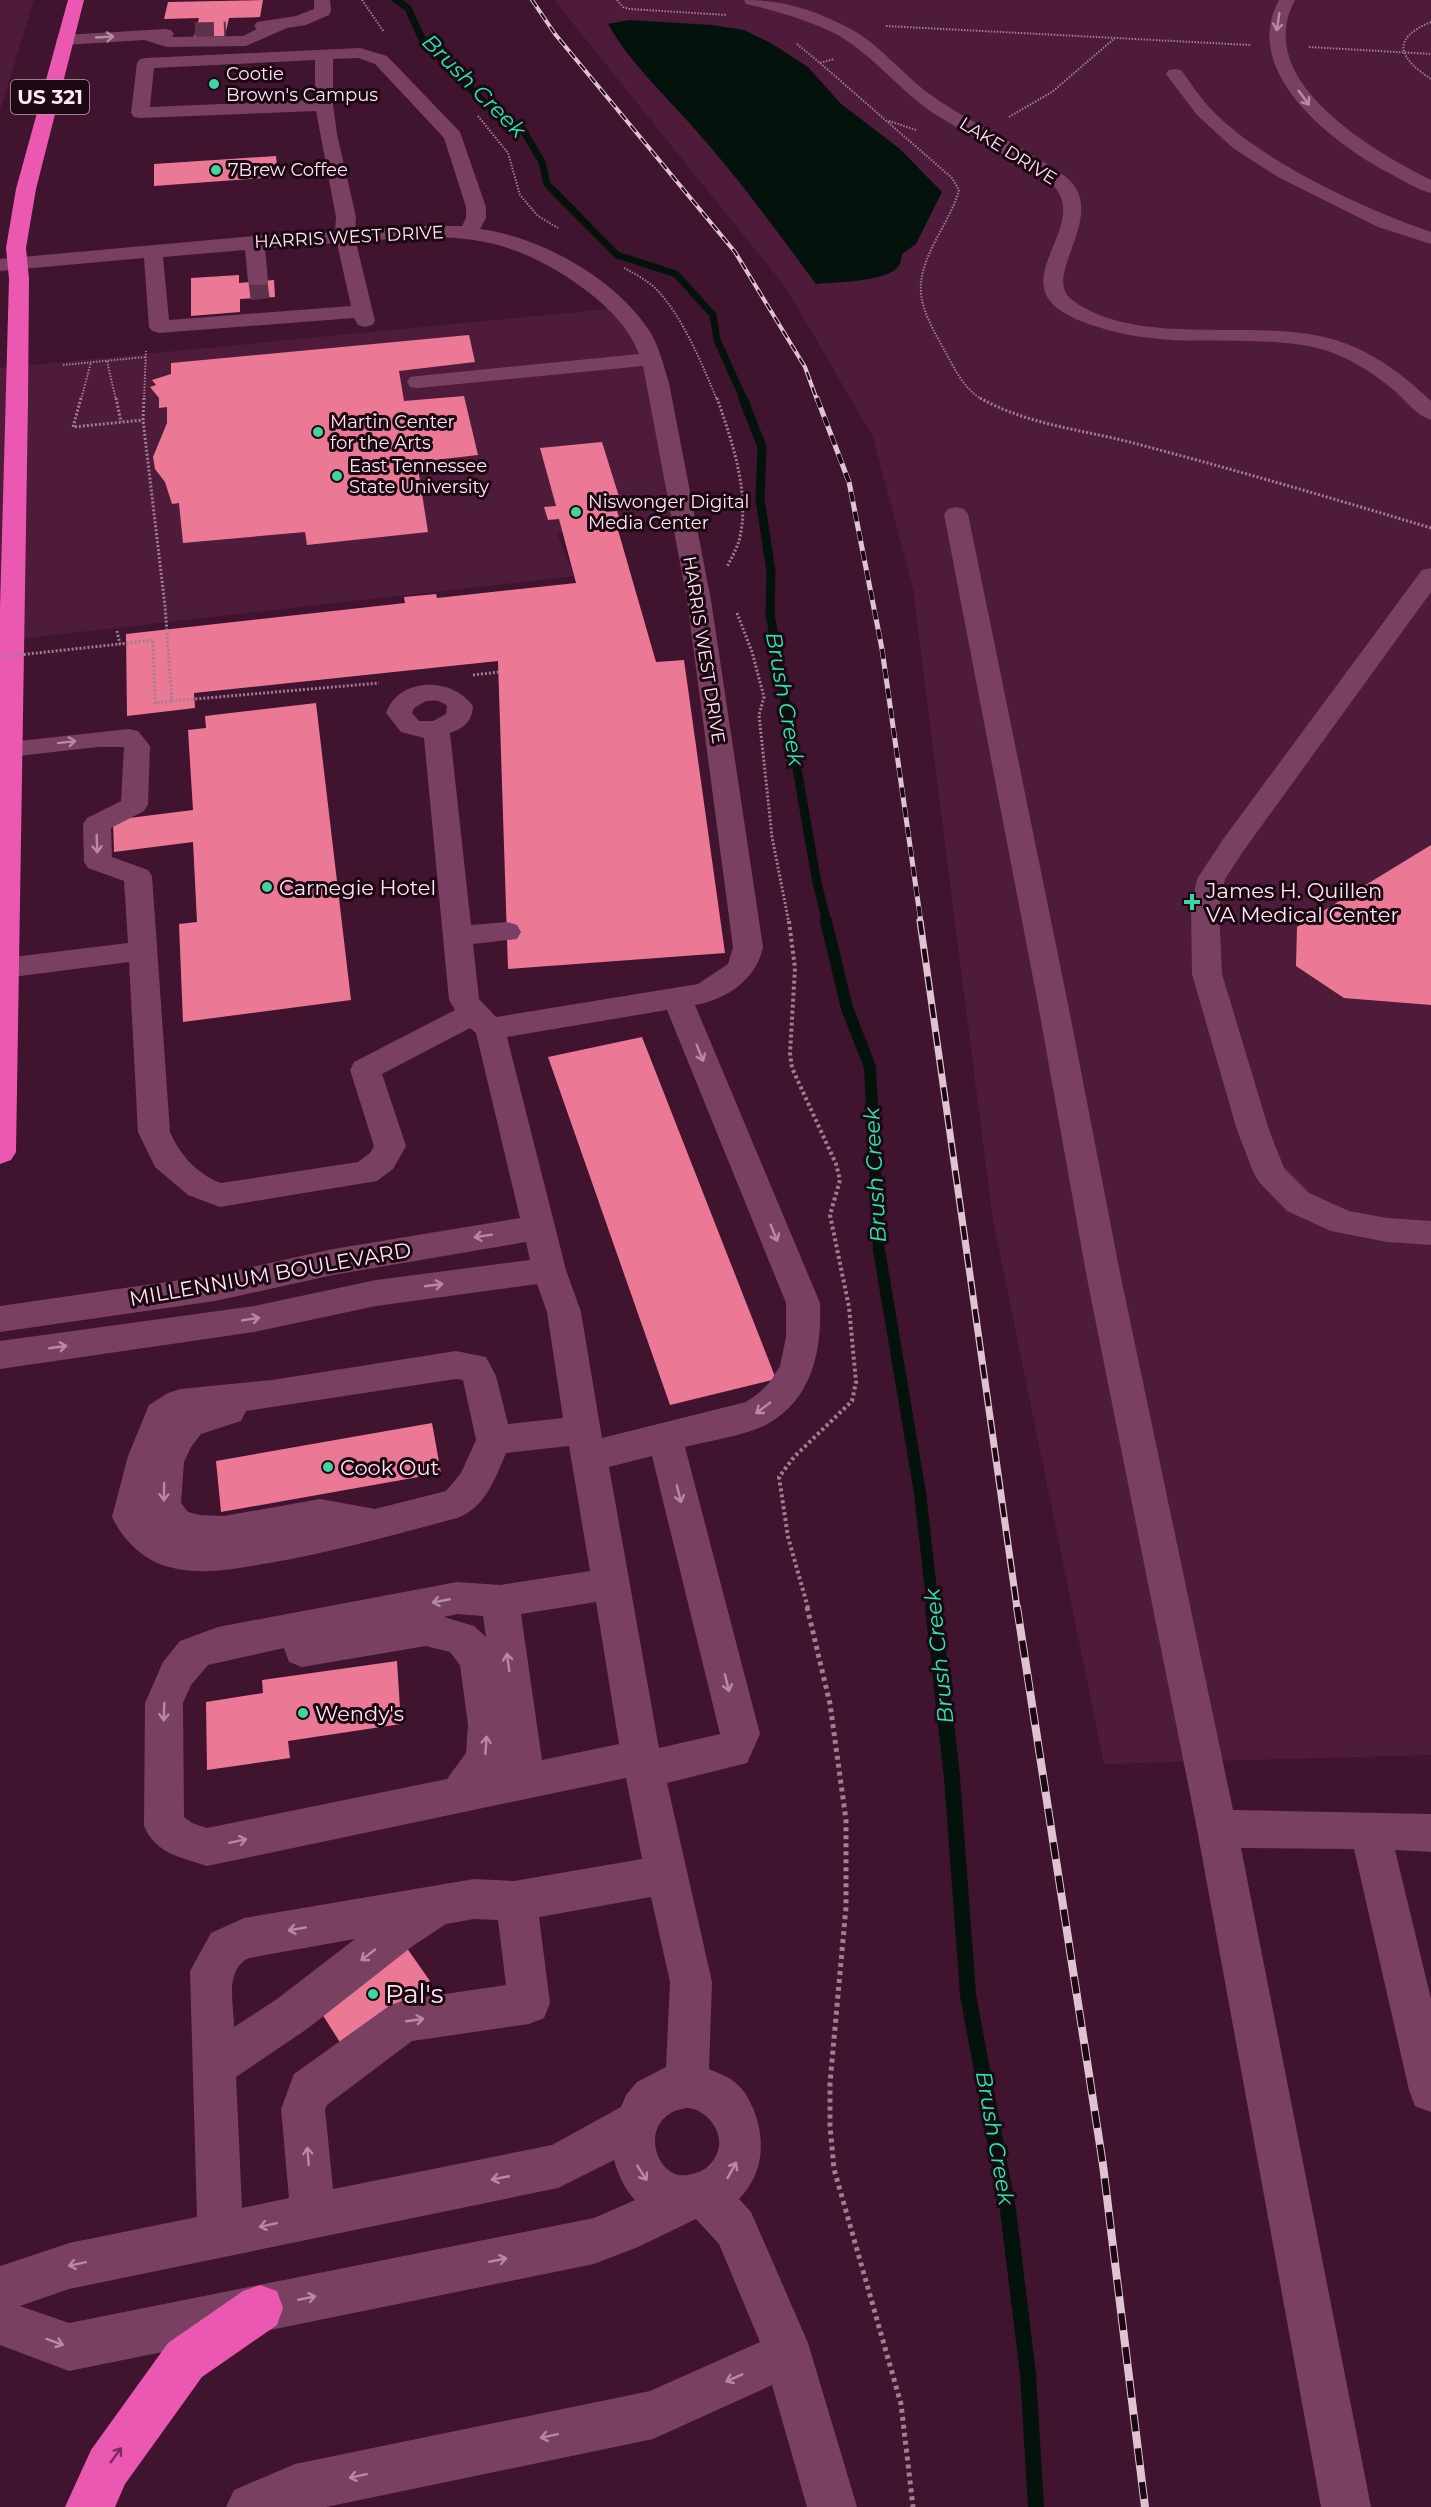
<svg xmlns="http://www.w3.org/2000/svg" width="1431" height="2507" font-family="Montserrat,sans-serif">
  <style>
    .built { fill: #4f1b3b }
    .water { fill: #03130c }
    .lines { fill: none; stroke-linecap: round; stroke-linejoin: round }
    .stream-far3 { stroke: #03130c; stroke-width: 7 }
    .stream-far2 { stroke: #03130c; stroke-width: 9 }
    .stream-far1 { stroke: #03130c; stroke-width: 12 }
    .stream { stroke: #03130c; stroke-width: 16 }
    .building { fill: #eb7995 }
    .minor-tunnel { stroke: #5d334c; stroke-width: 19; stroke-dasharray: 19 10; stroke-linecap: butt }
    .path-far3 { stroke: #a07d91; stroke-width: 2; stroke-dasharray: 1.5 1.5; stroke-linecap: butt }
    .path-far2 { stroke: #a07d91; stroke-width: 3; stroke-dasharray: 2 2; stroke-linecap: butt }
    .path-far1 { stroke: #a07d91; stroke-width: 4; stroke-dasharray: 3 3; stroke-linecap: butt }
    .path { stroke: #a07d91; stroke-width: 5; stroke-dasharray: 4 4; stroke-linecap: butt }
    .minor { fill: #7a4061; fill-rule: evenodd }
    .highway { fill: #ea58b2; fill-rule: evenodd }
    .rail-far3-casing { stroke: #dfc3d1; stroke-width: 4 }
    .rail-far2-casing { stroke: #dfc3d1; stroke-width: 5 }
    .rail-far1-casing { stroke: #dfc3d1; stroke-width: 7 }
    .rail-casing { stroke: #dfc3d1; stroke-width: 8 }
    .rail-far3 { stroke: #1b0813; stroke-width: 2; stroke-dasharray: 8; stroke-linecap: butt }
    .rail-far2 { stroke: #1b0813; stroke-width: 4; stroke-dasharray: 10; stroke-linecap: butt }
    .rail-far1 { stroke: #1b0813; stroke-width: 4.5; stroke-dasharray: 14; stroke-linecap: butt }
    .rail { stroke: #1b0813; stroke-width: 6; stroke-dasharray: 17; stroke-linecap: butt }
    .path-bridge { stroke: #a07d91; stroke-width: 3; stroke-dasharray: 2 2; stroke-linecap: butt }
    .oneway { stroke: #b68ba2 }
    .oneway2 { stroke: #782c5b }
    .poi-dot { fill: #40d4a2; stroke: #1b0813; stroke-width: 2 }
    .labels { text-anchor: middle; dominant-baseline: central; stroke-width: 6; stroke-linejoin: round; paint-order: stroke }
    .far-poi-label { font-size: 18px; fill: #ffe6f2; stroke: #1b0813; text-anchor: start }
    .far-street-label { font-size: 18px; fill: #ffe6f2; stroke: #1b0813 }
    .shield { fill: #1b0813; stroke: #bba3af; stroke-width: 1.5 }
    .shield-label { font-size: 20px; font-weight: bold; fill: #ffe6f2 }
    .poi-label { font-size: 21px; fill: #ffe6f2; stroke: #1b0813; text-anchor: start }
    .street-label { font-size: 21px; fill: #ffe6f2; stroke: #1b0813 }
    .water-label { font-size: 22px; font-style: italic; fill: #1cf0b2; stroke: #1b0813 }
    .near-poi-label { font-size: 26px; fill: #ffe6f2; stroke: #1b0813; text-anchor: start }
  </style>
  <rect width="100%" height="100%" fill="#40132f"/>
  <!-- built -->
  <path class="built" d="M 0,0 L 34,0 L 0,111 Z
    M 554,0 L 1431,0 L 1431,1755 L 1104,1764 L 992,1215 L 913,589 L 873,437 L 786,288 Z
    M 618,308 L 639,333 L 681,519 L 557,533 L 574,576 L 0,641 L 0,368 Z"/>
  <!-- water -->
  <path class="water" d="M 629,20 L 712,25 L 744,30 L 771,43 L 808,67 L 840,103 L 900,149 L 942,192 L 916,244 L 902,254 C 901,260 901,264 897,268 C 883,282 835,282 816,284 C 776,230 737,176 692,126 C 663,93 630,63 608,24 Z"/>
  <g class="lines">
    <!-- stream-far3 -->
    <path class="stream-far3" d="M 396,0 L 408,8 L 421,37 L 447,66 L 490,108 L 523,130 L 542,162 L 547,184 L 617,255 L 676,274 L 713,315 L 717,340 L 744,400"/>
    <!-- stream-far2 -->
    <path class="stream-far2" d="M 743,398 L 762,447 L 760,499 L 771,571 L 770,614 L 817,883 L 827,923"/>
    <!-- stream-far1 -->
    <path class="stream-far1" d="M 826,921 L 847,1008 L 870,1067 L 879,1250 L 920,1493 L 933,1608"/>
    <!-- stream -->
    <path class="stream" d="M 933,1607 L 952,1777 L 968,1995 L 1008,2210 L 1028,2374 L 1036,2507"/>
  </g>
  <!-- building -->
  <path class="building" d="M 263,0 L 260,17 L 229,18 L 225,36 L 194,37 L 199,18 L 164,19 L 168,2 Z
    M 276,156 L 278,177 L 154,186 L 154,164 Z
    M 239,275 L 239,283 L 274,280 L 275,297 L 240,299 L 240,312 L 191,316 L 191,278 Z
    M 469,335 L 475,362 L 399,371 L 404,401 L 464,396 L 478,455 L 417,462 L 428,532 L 307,545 L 305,532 L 183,543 L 179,503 L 172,504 L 165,482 L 155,469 L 153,457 L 167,423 L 167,407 L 159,408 L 159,398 L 150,387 L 156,385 L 152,380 L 171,374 L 171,363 Z
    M 602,442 L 620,500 L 603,502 L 606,512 L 617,511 L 623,530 L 618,530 L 656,662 L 684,660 L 725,953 L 508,969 L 498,661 L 194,693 L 195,708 L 127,716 L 126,634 L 405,603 L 404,597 L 436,594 L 437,598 L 576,583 L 559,519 L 548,520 L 544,507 L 556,506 L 540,448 Z
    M 316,703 L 351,1000 L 183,1022 L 179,924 L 197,922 L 193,842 L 114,852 L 113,820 L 193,810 L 188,730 L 206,728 L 205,716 Z
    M 1431,845 L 1431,1005 L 1344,998 L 1296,966 L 1297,927 Z
    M 642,1037 L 776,1379 L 670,1405 L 548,1057 Z
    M 432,1423 L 441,1473 L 221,1512 L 216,1461 Z
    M 397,1661 L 401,1724 L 288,1741 L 290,1758 L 207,1770 L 206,1702 L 263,1693 L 262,1680 Z
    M 404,1944 L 430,1981 L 341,2044 L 317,2006 Z"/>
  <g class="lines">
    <!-- minor-tunnel -->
    <path class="minor-tunnel" d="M 195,32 L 226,31
      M 258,281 L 260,299"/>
    <!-- path-far3 -->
    <path class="path-far3" d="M 362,0 L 384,32
      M 617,0 L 623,7 L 630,9 L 727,15
      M 1431,22 C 1390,39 1399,58 1431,79
      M 886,26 L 1250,45
      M 797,44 L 820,63 L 834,59
      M 1309,47 L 1431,54
      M 820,63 L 952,178 L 959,190 C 950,224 918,257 921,293 C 923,314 936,335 946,353 C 955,370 965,390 983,400
      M 478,116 L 508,153 L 520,195 L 538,216 L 558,228
      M 1009,117 L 1052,92 L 1115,38
      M 889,121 L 916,130
      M 624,268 C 635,274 647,280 656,289 C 682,315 703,366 717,400
      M 107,361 L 116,400
      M 63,365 L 145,357
      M 81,400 L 91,362
      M 144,400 L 146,351"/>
    <!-- path-far2 -->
    <path class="path-far2" d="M 81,398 L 73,427 L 143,420
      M 116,398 L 121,422
      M 144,398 L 143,420 L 165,606 L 172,701 L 379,683
      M 717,398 C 732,441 751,495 739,541 C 736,550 731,559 727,567
      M 980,398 C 1030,426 1087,430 1141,445 C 1239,471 1335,499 1431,528
      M 737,613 L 752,652 L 764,697 L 759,715 L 772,837 L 789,923
      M 117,631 L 120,644 L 153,640 L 155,703 L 172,701
      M 473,675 L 499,672"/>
    <!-- path-far1 -->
    <path class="path-far1" d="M 789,921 L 795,968 L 790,1053 L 792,1068 L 836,1164 L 840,1180 L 830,1215 L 849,1307 L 856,1382 L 852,1401 L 794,1457 L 779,1477 L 788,1537 L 808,1608"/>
    <!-- path -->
    <path class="path" d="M 807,1607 L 830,1704 L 846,1820 L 846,1907 L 830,2083 L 830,2126 L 834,2169 L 901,2404 L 913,2507"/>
    <!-- minor -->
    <path class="minor" d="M 314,0 L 330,0 L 331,11 L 329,15 L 306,25 L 287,28 L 246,46 L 167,47 L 144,40 L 65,45 L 59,44 L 56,40 L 59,36 L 65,35 L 165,29 L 171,30 L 174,34 L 172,37 L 243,36 L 257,29 L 254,26 L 257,22 L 296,16 L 314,9 Z
      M 744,0 C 783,0 812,9 847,27 C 879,43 900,72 928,93 C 962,118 1001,135 1037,158 C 1048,165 1065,174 1073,184 C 1102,221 1043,276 1071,299 C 1132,347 1246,320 1319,336 C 1364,345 1398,370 1431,401 L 1431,420 C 1417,416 1407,402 1396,392 C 1372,372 1345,354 1313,347 C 1241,333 1170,351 1098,327 C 1084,323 1069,317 1057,308 C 1016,275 1083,228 1057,190 C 1054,185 1044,180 1039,177 C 1007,154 971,137 938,116 C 901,93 874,55 836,34 C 807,20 777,11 746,4 Z
      M 1279,0 L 1295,0 C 1251,81 1373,151 1431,180 L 1431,193 C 1416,189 1402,180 1389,173 C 1334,144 1239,72 1279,0 Z
      M 360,48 L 387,56 L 460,132 L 486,207 L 486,218 L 480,229 C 542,237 620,281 652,335 C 660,350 664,367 669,383 L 711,600 L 763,947 C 757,979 726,1000 695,1005 L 820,1303 C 822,1349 813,1398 769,1423 C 750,1435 708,1441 685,1447 L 760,1734 L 747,1763 L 667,1783 L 712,1982 L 709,2069 C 720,2074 730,2077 738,2085 C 745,2091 749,2100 753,2108 C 766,2140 764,2173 739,2199 L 751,2212 L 808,2343 L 857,2507 L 807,2507 L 772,2385 L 653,2439 L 326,2507 L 226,2507 L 234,2490 L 295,2464 L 650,2391 L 760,2342 L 719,2244 L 696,2219 L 638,2247 L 594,2264 L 69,2371 L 0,2345 L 0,2266 L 69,2243 L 197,2217 L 190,1971 L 211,1933 L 244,1918 L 474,1879 L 514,1881 L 642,1859 L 626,1778 L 207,1866 C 180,1857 156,1854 144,1826 L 145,1703 L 163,1662 L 180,1641 L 218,1627 L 457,1582 L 500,1585 L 590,1571 L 569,1446 L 506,1453 C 495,1479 485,1508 457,1518 C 394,1535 333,1552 269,1563 C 235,1569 202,1576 169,1567 C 144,1561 123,1540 112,1517 L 128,1456 L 149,1405 L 168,1393 L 180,1389 L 272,1380 L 456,1351 L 486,1357 L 496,1376 L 508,1424 L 563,1418 L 547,1312 L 537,1284 L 376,1306 L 254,1332 L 0,1369 L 0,1341 L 254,1306 L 376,1280 L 530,1260 L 526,1242 L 333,1275 L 215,1301 L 0,1332 L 0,1306 L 215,1275 L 333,1249 L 520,1218 L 476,1033 L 470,1028 L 382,1074 L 406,1146 L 393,1169 L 377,1181 L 220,1207 L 188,1195 L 155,1167 L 138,1132 L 129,962 L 5,978 L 0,977 L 0,959 L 5,958 L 128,943 L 124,881 L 88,868 L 84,862 L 83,824 L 87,818 L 121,801 L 124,747 L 98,747 L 9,757 L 0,755 L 0,743 L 129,729 L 138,731 L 150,746 L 148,805 L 144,811 L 111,828 L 112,857 L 148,870 L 152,876 L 170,1132 C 180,1155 197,1174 221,1183 L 358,1162 L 370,1153 L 374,1146 L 350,1070 L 354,1062 L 455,1010 L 449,1000 L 424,738 L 401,732 L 386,713 C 399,676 453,677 473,706 C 472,722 464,728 450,733 L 471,925 L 507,922 L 517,925 L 521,932 L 517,939 L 473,944 L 479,999 L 496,1017 L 698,984 L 728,964 L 733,947 L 687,600 L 643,366 L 418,388 L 410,387 L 407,382 L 410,377 L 418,376 L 639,354 C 629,328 609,308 587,291 C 506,231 452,233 356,242 L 375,321 L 372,325 L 365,327 L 358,325 L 354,318 L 159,333 L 152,331 L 149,327 L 144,258 L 0,271 L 0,259 L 254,236 L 335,231 L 336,217 L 316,111 L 140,118 L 134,117 L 131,113 L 137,63 L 140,59 L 146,58 ZM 359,58 L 375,64 L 444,138 L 466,207 L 466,218 L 462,226 L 416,226 L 355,230 L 356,217 L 337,134 L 333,105 L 333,59 ZM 315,60 L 315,100 L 150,107 L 154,68 ZM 337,243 L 351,306 L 169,320 L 163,257 L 245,250 L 248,281 L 251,285 L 265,285 L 268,281 L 265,248 ZM 426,701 C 435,700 440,700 447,706 L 446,714 L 433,721 L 419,721 L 412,713 L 414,708 ZM 667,1010 L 786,1303 L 786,1337 L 780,1366 L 770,1382 L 759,1393 L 746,1402 L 602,1438 L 581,1312 L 566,1270 L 507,1037 ZM 456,1379 L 463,1380 L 476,1440 L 461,1473 L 446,1491 L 375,1509 L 320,1499 L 224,1516 L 200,1515 L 188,1512 L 181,1503 L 184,1462 L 191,1447 L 201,1434 L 241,1421 L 246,1411 ZM 652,1456 L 720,1734 L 659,1748 L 609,1467 ZM 596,1602 L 619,1744 L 542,1760 L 521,1614 ZM 457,1614 L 483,1616 L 486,1637 L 474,1626 L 444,1617 ZM 426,1646 L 450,1652 L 460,1665 L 468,1725 L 466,1753 L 447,1779 L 207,1828 L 192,1823 L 184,1817 L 183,1703 L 191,1685 L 208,1665 L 284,1648 L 289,1662 L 302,1667 ZM 651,1897 L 670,1982 L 666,2067 L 637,2082 L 626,2095 L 621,2107 L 552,2145 L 333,2189 L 325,2109 L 327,2105 L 412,2041 L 529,2024 L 544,2018 L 550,2003 L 539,1917 ZM 474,1919 L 498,1920 L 506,1985 L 404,2000 L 389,2006 L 294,2074 L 281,2109 L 289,2198 L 242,2208 L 236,2077 L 307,2029 L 414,1945 L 446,1924 ZM 355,1939 L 277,1999 L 234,2027 C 234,2004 224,1970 249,1958 ZM 687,2108 C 709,2109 729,2138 714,2159 C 709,2167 702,2172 692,2174 C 655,2186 634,2115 687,2108 ZM 614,2160 C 618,2174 625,2190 635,2200 L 594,2218 L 69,2323 L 20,2306 L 69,2289 L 558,2188 Z
      M 1175,69 L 1181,70 C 1190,82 1199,96 1209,107 C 1258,160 1363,209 1431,232 L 1431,244 L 1378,227 L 1278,177 L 1233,148 L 1197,115 L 1169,78 L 1166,74 L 1169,70 Z
      M 956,507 L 964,509 L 968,514 L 1068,1004 L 1120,1273 L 1233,1810 L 1431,1814 L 1431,1852 L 1395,1850 L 1431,1999 L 1431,2112 L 1415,2106 L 1409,2090 L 1354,1849 L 1241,1848 L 1371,2507 L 1321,2507 L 1197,1829 L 1086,1273 L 1038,1004 L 944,514 L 948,509 Z
      M 1431,568 L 1431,592 L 1244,850 L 1225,879 L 1219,908 L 1222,974 L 1269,1130 L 1284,1168 L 1309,1193 L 1349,1211 L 1387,1218 L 1431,1221 L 1431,1245 L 1387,1242 L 1331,1231 L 1287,1211 L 1259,1182 L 1254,1174 L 1237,1130 L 1192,974 L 1191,908 L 1197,879 L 1224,838 L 1422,570 Z"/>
    <!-- highway -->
    <path class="highway" d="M 68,0 L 84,0 L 36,189 L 26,248 L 29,279 L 28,402 L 16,1152 L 11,1160 L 0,1164 L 0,609 L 9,279 L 6,248 L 16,189 Z
      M 260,2285 L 277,2291 L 283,2308 L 277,2325 L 202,2377 L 125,2484 L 115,2507 L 65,2507 L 91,2450 L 168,2343 L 243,2291 Z"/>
    <defs>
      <path id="rail-far3" d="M 532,0 L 555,34 L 735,252 L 805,367 L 817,400"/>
      <path id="rail-far2" d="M 817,398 L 849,482 L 882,649 L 921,923"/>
      <path id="rail-far1" d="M 920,921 L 1017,1608"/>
      <path id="rail" d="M 1017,1607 L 1103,2165 L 1145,2507"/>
    </defs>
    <!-- rail-far3 casing -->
    <use href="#rail-far3" class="rail-far3-casing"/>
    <!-- rail-far2 casing -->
    <use href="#rail-far2" class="rail-far2-casing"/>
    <!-- rail-far1 casing -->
    <use href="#rail-far1" class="rail-far1-casing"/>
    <!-- rail casing -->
    <use href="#rail" class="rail-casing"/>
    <!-- rail-far3 -->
    <use href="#rail-far3" class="rail-far3"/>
    <!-- rail-far2 -->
    <use href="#rail-far2" class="rail-far2"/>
    <!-- rail-far1 -->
    <use href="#rail-far1" class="rail-far1"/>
    <!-- rail -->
    <use href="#rail" class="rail"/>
    <!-- path-bridge -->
    <path class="path-bridge" d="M 0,657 L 120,644"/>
  </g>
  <!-- one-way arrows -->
  <defs><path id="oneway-shaft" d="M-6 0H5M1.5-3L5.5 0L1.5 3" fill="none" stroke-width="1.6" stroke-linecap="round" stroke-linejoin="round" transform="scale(1.5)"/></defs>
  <g class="oneway">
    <use href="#oneway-shaft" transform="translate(1278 22) rotate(99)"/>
    <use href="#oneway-shaft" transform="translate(105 37) rotate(-3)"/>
    <use href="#oneway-shaft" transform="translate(1304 98) rotate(54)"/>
    <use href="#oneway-shaft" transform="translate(67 742) rotate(-7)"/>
    <use href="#oneway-shaft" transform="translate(97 844) rotate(88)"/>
    <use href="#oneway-shaft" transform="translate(700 1053) rotate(68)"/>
    <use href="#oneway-shaft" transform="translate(774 1233) rotate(68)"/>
    <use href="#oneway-shaft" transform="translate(483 1236) rotate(171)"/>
    <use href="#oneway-shaft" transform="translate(434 1285) rotate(-8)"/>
    <use href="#oneway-shaft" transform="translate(251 1319) rotate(-9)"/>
    <use href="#oneway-shaft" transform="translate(58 1347) rotate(-8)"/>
    <use href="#oneway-shaft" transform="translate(763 1408) rotate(143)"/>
    <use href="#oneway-shaft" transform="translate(164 1492) rotate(91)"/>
    <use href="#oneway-shaft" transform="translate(679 1494) rotate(76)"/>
    <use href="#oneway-shaft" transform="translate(441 1601) rotate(169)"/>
    <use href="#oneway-shaft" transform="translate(508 1662) rotate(-98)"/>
    <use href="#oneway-shaft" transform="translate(727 1683) rotate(76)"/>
    <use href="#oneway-shaft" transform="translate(164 1712) rotate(92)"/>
    <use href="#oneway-shaft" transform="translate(486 1745) rotate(-86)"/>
    <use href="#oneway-shaft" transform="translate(238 1841) rotate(-12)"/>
    <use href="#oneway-shaft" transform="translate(297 1929) rotate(170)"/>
    <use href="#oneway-shaft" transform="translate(368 1955) rotate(142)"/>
    <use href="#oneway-shaft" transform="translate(415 2020) rotate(-8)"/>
    <use href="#oneway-shaft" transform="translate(308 2156) rotate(-95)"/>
    <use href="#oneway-shaft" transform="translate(732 2170) rotate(-61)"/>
    <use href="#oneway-shaft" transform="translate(642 2173) rotate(57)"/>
    <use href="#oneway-shaft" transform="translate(500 2178) rotate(169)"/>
    <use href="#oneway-shaft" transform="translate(268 2225) rotate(168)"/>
    <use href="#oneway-shaft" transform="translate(498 2260) rotate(-11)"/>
    <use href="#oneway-shaft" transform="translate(77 2264) rotate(168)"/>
    <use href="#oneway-shaft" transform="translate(307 2298) rotate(-11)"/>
    <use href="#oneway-shaft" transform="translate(55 2342) rotate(20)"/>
    <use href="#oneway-shaft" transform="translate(734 2378) rotate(156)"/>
    <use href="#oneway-shaft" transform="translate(549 2436) rotate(168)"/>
    <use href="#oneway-shaft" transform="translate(358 2476) rotate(168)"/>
  </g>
  <use class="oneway2" href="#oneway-shaft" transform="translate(116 2455) rotate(-54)"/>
  <!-- markers -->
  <g class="poi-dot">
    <circle cx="214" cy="84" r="6"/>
    <circle cx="216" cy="170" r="6"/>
    <circle cx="318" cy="432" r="6"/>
    <circle cx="337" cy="476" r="6"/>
    <circle cx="576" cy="512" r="6"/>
    <circle cx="267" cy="887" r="6"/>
    <path d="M1189 893h6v6h6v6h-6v6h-6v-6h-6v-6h6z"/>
    <circle cx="328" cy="1467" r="6"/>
    <circle cx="303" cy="1713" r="6"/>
    <circle cx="373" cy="1994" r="6"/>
  </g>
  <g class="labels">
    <!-- far-poi labels -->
    <g class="far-poi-label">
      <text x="226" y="74">Cootie<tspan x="226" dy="21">Brown's Campus</tspan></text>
      <text x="228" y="170">7Brew Coffee</text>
      <text x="330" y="422">Martin Center<tspan x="330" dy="21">for the Arts</tspan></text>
      <text x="349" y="466">East Tennessee<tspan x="349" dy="21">State University</tspan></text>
      <text x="588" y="502">Niswonger Digital<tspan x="588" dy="21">Media Center</tspan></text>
    </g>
    <!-- far-street labels -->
    <g class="far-street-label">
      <text transform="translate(1008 151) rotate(32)">LAKE DRIVE</text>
      <text transform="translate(349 237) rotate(-3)">HARRIS WEST DRIVE</text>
      <text transform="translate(704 650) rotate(81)">HARRIS WEST DRIVE</text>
    </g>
    <!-- shield labels -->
    <rect class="shield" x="11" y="80" width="78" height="34" rx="4.5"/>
    <g class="shield-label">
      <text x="50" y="97">US 321</text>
    </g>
    <!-- poi labels -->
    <g class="poi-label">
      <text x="279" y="887">Carnegie Hotel</text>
      <text x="1206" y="890">James H. Quillen<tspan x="1206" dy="24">VA Medical Center</tspan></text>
      <text x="340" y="1467">Cook Out</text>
      <text x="315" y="1713">Wendy's</text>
    </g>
    <!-- street labels -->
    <g class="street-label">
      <text transform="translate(270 1274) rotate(-10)">MILLENNIUM BOULEVARD</text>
    </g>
    <!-- water labels -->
    <g class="water-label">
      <text transform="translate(474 86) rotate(45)">Brush Creek</text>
      <text transform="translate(785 699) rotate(80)">Brush Creek</text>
      <text transform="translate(875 1175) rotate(-93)">Brush Creek</text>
      <text transform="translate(939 1656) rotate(-96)">Brush Creek</text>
      <text transform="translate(995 2138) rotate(80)">Brush Creek</text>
    </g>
    <!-- near-poi labels -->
    <g class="near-poi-label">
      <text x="385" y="1994">Pal's</text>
    </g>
  </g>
</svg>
